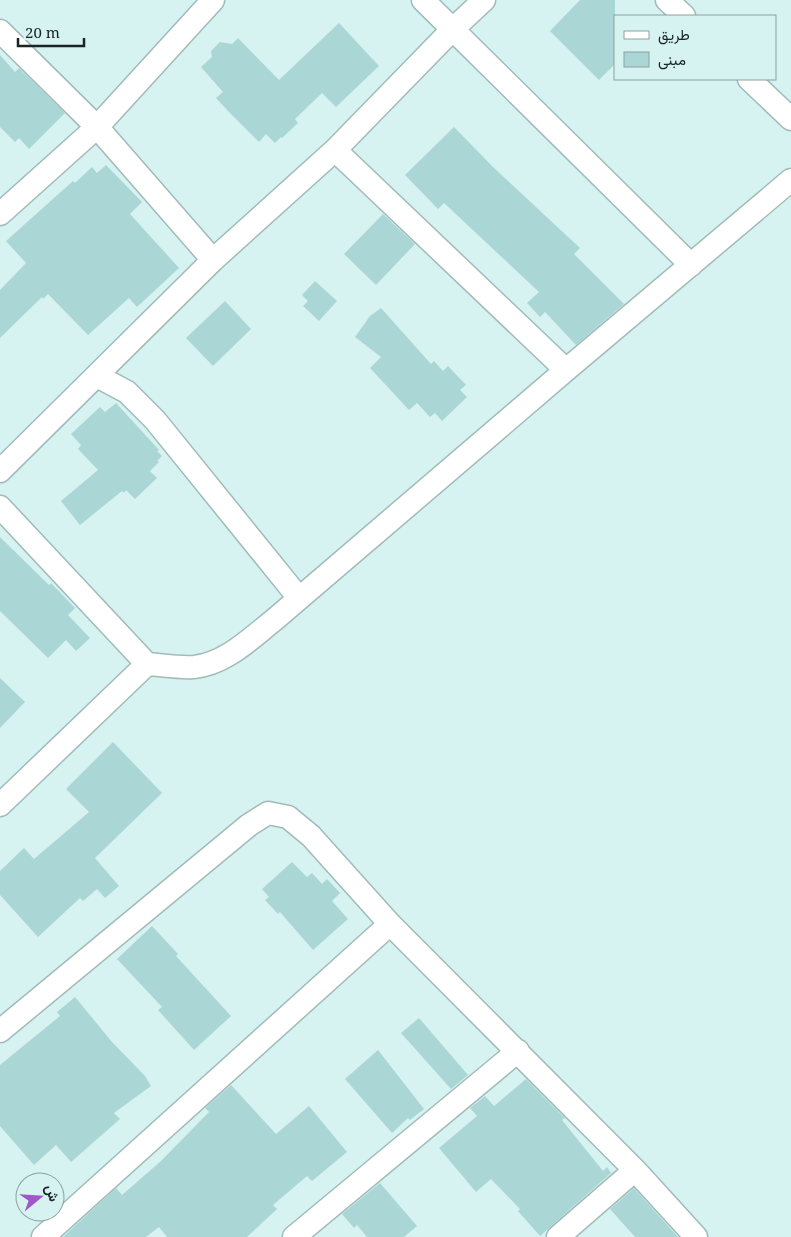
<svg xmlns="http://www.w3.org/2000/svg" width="791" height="1237" font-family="'Noto Serif',Vazirmatn,serif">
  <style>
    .building { fill: #aad7d5 }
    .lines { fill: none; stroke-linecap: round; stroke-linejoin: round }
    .minor-casing { stroke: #a0bbb9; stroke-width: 25 }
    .minor { stroke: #fff; stroke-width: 22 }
  </style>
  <rect width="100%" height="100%" fill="#d6f2f1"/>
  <!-- building -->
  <path class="building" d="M 580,0 L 615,0 L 615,64 L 599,80 L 550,31 Z
    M 339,23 L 379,66 L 336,107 L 322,93 L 295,119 L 298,123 L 282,138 L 281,137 L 275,143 L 266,134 L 259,142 L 229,112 L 216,98 L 223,92 L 201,67 L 212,57 L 211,51 L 220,42 L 232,44 L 238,38 L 279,80 Z
    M 0,55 L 15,72 L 19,68 L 65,113 L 29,149 L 19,138 L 15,142 L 0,127 Z
    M 454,127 L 493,167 L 580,248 L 574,254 L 624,304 L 576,345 L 545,312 L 540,317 L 527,303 L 539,292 L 444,203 L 438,209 L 405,175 Z
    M 106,165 L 142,202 L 130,214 L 179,268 L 137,307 L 129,298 L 88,335 L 48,294 L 43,299 L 42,297 L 0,338 L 0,290 L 26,263 L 6,241 L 73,181 L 75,183 L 92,167 L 97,173 Z
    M 383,214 L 415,244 L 376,285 L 344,254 Z
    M 315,281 L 337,301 L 319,321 L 303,306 L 308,301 L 302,295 Z
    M 225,301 L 251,329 L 213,366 L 186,338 Z
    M 381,308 L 431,364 L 434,361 L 443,371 L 448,366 L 466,385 L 460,390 L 467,397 L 442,421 L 435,413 L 430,417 L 417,403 L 409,410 L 370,368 L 381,357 L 355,337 L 370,316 Z
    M 116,403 L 159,450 L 157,451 L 162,456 L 157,461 L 159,462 L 150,471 L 157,478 L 135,499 L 126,490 L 124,493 L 122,491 L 80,525 L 61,501 L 98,470 L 78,449 L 81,445 L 71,434 L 100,407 L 105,412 Z
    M 0,537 L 49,585 L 51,583 L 75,608 L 68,615 L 90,638 L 76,651 L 66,640 L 48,658 L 0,611 Z
    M 0,678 L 25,702 L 0,728 Z
    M 113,742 L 162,793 L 95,858 L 119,886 L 105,898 L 97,889 L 83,901 L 80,898 L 38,937 L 0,895 L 0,871 L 24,848 L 34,859 L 89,812 L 66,789 Z
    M 292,862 L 307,877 L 312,873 L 322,884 L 327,879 L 340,893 L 332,901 L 348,919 L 313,950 L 280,912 L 278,914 L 265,900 L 269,897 L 262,889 Z
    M 152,926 L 178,954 L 176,956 L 231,1016 L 194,1050 L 158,1010 L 162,1007 L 117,959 Z
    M 75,997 L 112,1042 L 145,1076 L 151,1086 L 114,1113 L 120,1119 L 71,1162 L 56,1145 L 34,1165 L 0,1126 L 0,1065 L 60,1016 L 57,1012 Z
    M 419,1018 L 468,1075 L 451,1089 L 401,1033 Z
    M 378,1050 L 424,1109 L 410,1120 L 408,1118 L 392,1133 L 345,1079 Z
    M 526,1079 L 565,1118 L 562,1120 L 603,1171 L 607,1167 L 611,1173 L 540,1236 L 518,1211 L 520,1209 L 491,1179 L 476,1192 L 439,1148 L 477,1116 L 470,1108 L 485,1096 L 494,1106 Z
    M 231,1085 L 276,1134 L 309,1106 L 347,1152 L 312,1181 L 307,1176 L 273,1205 L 277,1209 L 247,1237 L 167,1237 L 159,1227 L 146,1237 L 63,1237 L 116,1188 L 122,1195 L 161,1161 L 209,1112 L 205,1108 Z
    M 380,1183 L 417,1226 L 404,1237 L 367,1237 L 357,1225 L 354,1228 L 342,1214 Z
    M 634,1188 L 678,1237 L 635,1237 L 610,1209 Z"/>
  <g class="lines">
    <defs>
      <path id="minor" d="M 423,0 L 691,265
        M 667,0 L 684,16
        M 0,31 L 97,127 L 213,260
        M 749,79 L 791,119
        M 335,150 L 566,370
        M 0,214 L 97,127 L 213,0
        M 97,376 L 127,392 L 155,420 L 299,598
        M 0,471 L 213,260 L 335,150 L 452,30 L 484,0
        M 0,507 L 147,664 C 162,665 178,668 194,667 C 225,664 250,639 274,620 L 566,370 L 791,180
        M 0,805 L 147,664
        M 0,1031 L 249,825 L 268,813 L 288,817 L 311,836 L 390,924 L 635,1170 L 696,1237
        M 43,1237 L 390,924
        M 294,1237 L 518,1051
        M 558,1237 L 635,1170"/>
    </defs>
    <!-- minor casing -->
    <use href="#minor" class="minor-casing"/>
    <!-- minor -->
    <use href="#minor" class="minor"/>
  </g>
  <!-- legend -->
  <rect x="614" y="15" width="162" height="65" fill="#d6f2f1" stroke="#8ba09f"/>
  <rect x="624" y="31" width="25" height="8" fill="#ffffff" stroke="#8ba09f"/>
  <text x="658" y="40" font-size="15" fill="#1a2424">طريق</text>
  <rect x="624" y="52" width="25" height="15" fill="#aad7d5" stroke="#8ba09f"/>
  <text x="658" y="65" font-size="15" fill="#1a2424">مبنى</text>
  <!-- north arrow -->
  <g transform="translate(40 1197) rotate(72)"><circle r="24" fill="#d6f2f1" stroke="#8ba09f"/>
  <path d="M0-4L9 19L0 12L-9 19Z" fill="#a156c9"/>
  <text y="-8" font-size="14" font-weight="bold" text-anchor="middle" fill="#1a2424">ش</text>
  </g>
  <!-- scale -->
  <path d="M18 38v8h66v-8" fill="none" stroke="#1a2424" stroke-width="2.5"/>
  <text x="25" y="38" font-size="15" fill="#1a2424" stroke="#d6f2f1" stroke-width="4" paint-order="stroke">20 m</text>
</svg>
